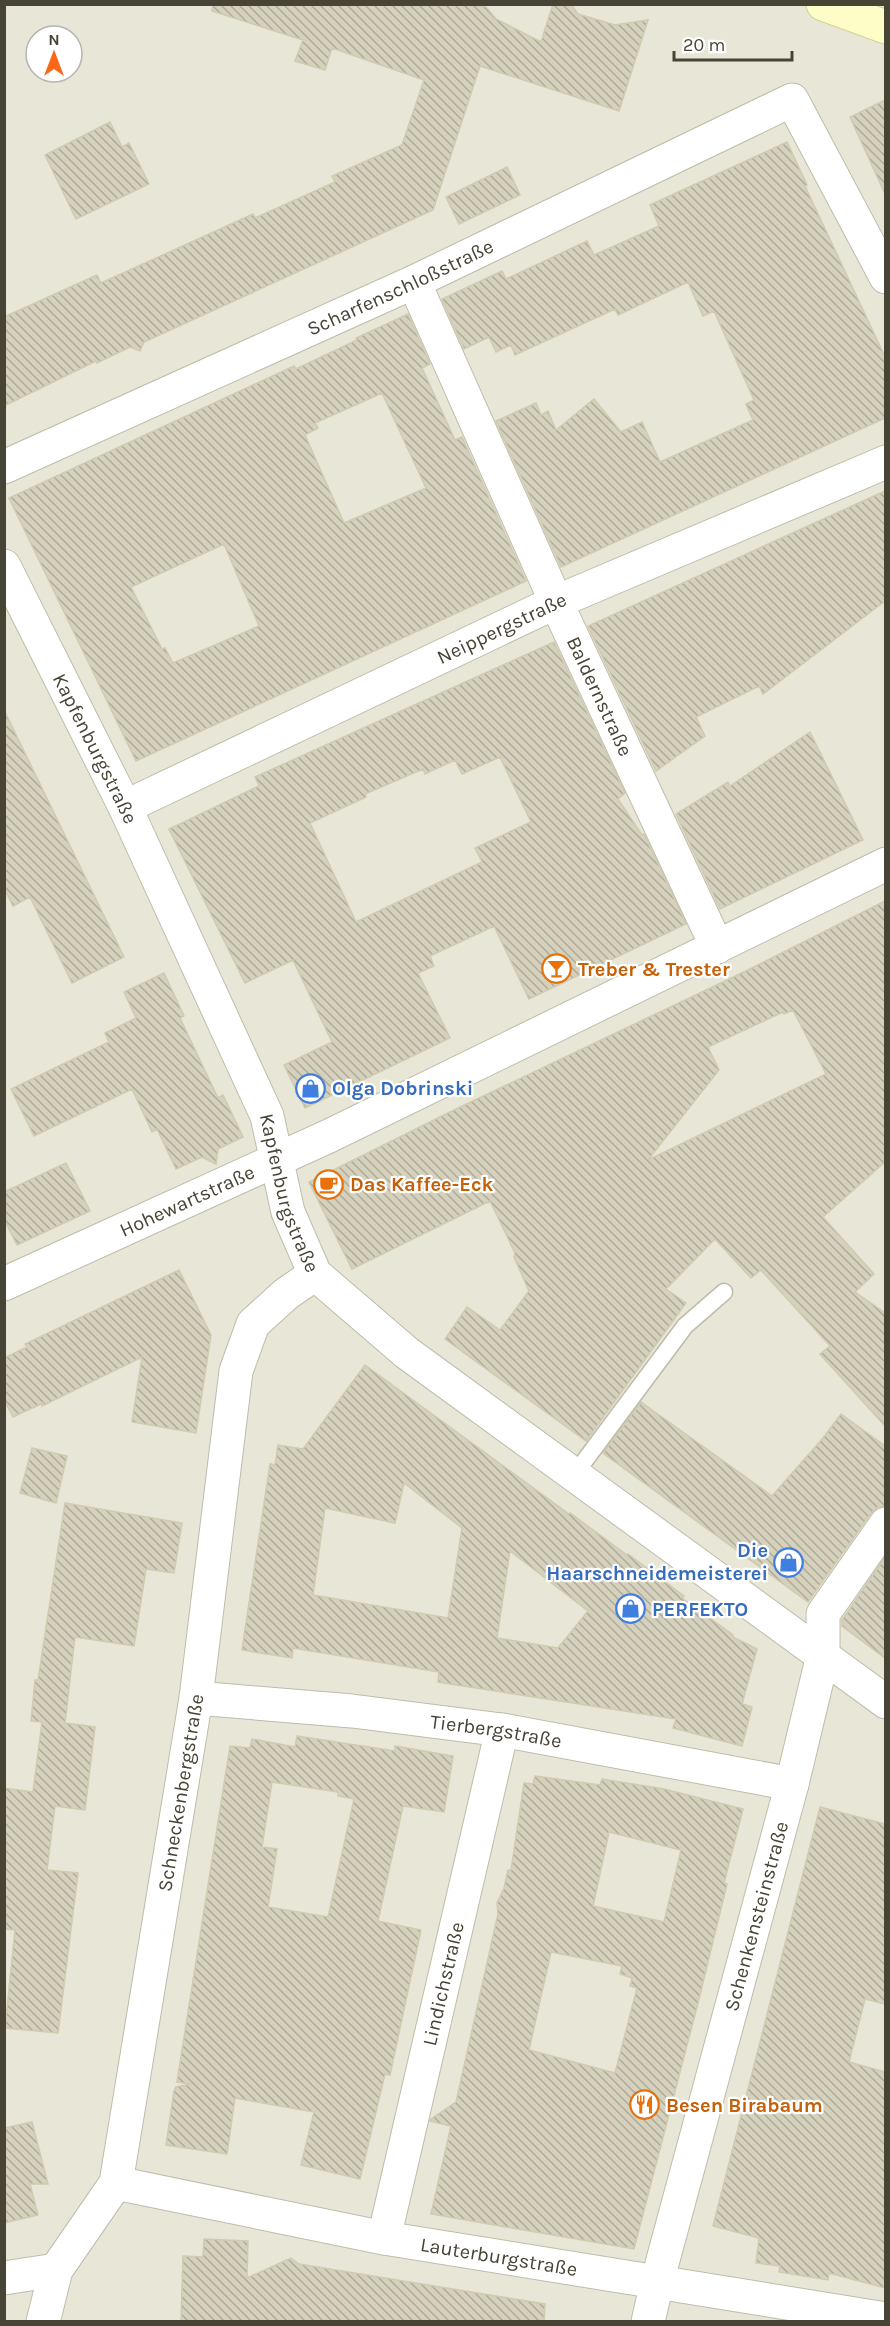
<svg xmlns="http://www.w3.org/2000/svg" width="890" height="2326" font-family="Karla,sans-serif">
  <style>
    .residential { fill: #e8e6d6; fill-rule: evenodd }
    .building { fill: url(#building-back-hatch); stroke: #d0cab0; stroke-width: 1.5; fill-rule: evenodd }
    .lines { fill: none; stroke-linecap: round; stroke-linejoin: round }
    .lane-casing { stroke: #bfbcaa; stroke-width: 19 }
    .street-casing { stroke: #bfbcaa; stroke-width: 35 }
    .secondary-casing { stroke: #d4d098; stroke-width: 35 }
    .lane { stroke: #fff; stroke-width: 16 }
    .street { stroke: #fff; stroke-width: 33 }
    .secondary { stroke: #fefcc7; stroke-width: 33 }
    .labels { text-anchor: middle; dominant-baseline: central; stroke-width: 4.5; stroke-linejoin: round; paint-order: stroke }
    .street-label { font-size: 20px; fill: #474436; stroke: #fff }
    .food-label { font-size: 20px; font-weight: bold; fill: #c56008; stroke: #fff; text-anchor: start }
    .shop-label { font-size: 20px; font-weight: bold; fill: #366cbe; stroke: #fff; text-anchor: start }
  </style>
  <defs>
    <pattern id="building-back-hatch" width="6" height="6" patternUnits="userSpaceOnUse" patternTransform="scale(1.5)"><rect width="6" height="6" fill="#d5d1bd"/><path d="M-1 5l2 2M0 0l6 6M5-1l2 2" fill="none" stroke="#afab9a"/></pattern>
  </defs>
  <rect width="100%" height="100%" fill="#f4f2e8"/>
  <!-- residential -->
  <path class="residential" d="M 5,5 L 885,5 L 885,2321 L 5,2321 ZM 36,36 L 72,36 L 72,72 L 36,72 Z"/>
  <!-- building -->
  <path class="building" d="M 213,4 L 467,4 L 486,7 L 496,19 L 541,42 L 553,4 L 571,4 L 578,14 L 615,25 L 648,20 L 619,111 L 480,66 L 433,210 L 144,342 L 140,351 L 130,347 L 97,363 L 96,361 L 4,406 L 4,317 L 97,275 L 101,283 L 253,214 L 255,218 L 335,182 L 332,176 L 402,145 L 424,80 L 332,48 L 325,70 L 295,61 L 303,40 L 212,11 Z
    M 885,100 L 885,194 L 850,117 Z
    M 110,122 L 122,147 L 129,143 L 149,184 L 76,219 L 45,155 Z
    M 787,142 L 807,185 L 805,186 L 885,357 L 885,418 L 561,567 L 496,421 L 536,403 L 541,415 L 548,411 L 556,430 L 594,399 L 621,432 L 642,422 L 660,462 L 753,420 L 746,404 L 754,400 L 714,311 L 703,316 L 688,282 L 618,315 L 615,309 L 515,355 L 511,345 L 496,352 L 489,337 L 464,349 L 442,299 L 502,271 L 506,279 L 587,241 L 594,255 L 659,226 L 650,205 Z
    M 507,167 L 520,195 L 459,224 L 446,197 Z
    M 408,314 L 430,364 L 422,368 L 455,440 L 462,437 L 526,581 L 136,761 L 9,498 L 294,366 L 296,369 L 357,340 L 356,338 ZM 382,393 L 426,488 L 344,523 L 305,435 L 318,428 L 315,423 ZM 224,544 L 259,626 L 173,663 L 165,648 L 162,649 L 131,587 Z
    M 885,491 L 885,601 L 763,694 L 759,686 L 696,717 L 705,736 L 656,771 L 588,626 Z
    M 554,642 L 625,793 L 618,799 L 642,835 L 644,834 L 686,924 L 529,999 L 494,926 L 430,956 L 434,966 L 418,973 L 450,1038 L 305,1108 L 284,1065 L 332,1042 L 293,960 L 245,983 L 169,829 L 259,786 L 255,777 ZM 500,757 L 531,822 L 475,848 L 482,862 L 356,922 L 310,823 L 366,797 L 365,794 L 423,769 L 425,774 L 455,760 L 462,774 Z
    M 4,710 L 124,957 L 72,983 L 30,897 L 13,906 L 4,888 Z
    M 810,732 L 863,840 L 720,909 L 676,814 L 728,782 L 730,786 Z
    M 885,901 L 885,1162 L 823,1217 L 874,1274 L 855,1292 L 885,1313 L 885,1426 L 820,1354 L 830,1346 L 761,1270 L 751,1278 L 715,1239 L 666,1289 L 686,1303 L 586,1441 L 445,1339 L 467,1307 L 500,1330 L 529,1291 L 514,1257 L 515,1253 L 490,1201 L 352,1269 L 309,1182 L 456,1109 L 746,971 ZM 793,1010 L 826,1074 L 648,1160 L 719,1070 L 708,1047 L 783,1012 L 784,1014 Z
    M 164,973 L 184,1016 L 180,1018 L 218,1098 L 223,1095 L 243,1137 L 218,1149 L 216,1164 L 202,1157 L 176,1169 L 157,1129 L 152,1132 L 132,1089 L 34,1136 L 11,1089 L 109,1042 L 105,1033 L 136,1018 L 124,992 Z
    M 66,1163 L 90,1211 L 17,1245 L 4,1219 L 4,1192 Z
    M 179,1270 L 211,1335 L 196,1433 L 132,1422 L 142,1357 L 42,1406 L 43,1403 L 13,1417 L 4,1400 L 4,1358 L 27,1347 L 25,1344 Z
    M 365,1365 L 569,1514 L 570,1513 L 627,1555 L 628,1554 L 684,1596 L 682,1598 L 733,1635 L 733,1637 L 757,1649 L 742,1704 L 752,1707 L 742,1746 L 673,1728 L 676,1719 L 438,1682 L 439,1672 L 293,1648 L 292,1658 L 242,1650 L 270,1464 L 275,1465 L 278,1445 L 303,1449 ZM 404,1483 L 462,1528 L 448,1618 L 313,1595 L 325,1508 L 395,1523 ZM 510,1551 L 588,1611 L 558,1648 L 497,1638 Z
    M 641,1402 L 772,1496 L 823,1438 L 841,1414 L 885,1446 L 885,1506 L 878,1507 L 871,1513 L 808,1602 L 603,1453 Z
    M 32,1448 L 67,1456 L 56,1503 L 20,1493 Z
    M 65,1503 L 182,1523 L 174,1573 L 146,1569 L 134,1646 L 75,1637 L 65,1723 L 95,1727 L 85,1810 L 55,1806 L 47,1870 L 78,1873 L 58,2033 L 5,2028 L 15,1930 L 4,1929 L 4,1788 L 33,1792 L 42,1722 L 31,1721 L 35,1680 L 38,1680 Z
    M 885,1557 L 885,1658 L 842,1626 L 842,1620 Z
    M 297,1736 L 395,1751 L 395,1746 L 453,1756 L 444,1812 L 403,1806 L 378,1921 L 421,1930 L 390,2075 L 385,2074 L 360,2179 L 301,2165 L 314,2112 L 235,2098 L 227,2154 L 166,2145 L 174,2091 L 176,2087 L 191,2084 L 177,2082 L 230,1746 L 250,1748 L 252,1739 L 295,1747 ZM 272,1782 L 338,1792 L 338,1796 L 354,1799 L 328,1917 L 268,1907 L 277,1849 L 262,1847 Z
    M 535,1776 L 600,1785 L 602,1779 L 664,1789 L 743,1809 L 724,1883 L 727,1884 L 698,2003 L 634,2249 L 431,2214 L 451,2126 L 430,2121 L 431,2119 L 456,2102 L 498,1914 L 497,1903 L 504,1888 L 508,1870 L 511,1870 L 524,1783 L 533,1784 ZM 609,1832 L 681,1850 L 664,1922 L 593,1906 ZM 551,1952 L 622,1966 L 620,1974 L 632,1978 L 630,1986 L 637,1988 L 615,2073 L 529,2050 Z
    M 820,1807 L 885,1824 L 885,2004 L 865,1999 L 849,2062 L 885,2072 L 885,2288 L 829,2273 L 828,2280 L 779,2272 L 780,2266 L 756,2263 L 759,2238 L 713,2226 Z
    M 32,2122 L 48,2184 L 30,2184 L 38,2215 L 4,2223 L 4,2128 Z
    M 204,2239 L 248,2241 L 247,2278 L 291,2258 L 299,2264 L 545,2304 L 544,2322 L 181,2322 L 183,2256 L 203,2257 Z"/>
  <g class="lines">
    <defs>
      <path id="lane" d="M 574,1475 L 685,1326 L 724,1292"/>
      <g id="street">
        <path id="s1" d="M 414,282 L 556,602 L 717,947"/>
        <path id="s2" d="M 4,467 L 414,282 L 792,100 L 886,277"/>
        <path id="s3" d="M 4,566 L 125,807 L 267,1116 L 288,1212 L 315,1274 L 407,1353 L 886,1702"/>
        <path id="s4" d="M 125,807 L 556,602 L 886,462"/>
        <path id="s5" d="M 4,1284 L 329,1136 L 886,864"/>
        <path id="s6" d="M 196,1698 L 352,1711 L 502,1730 L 792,1784"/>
        <path id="s7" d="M 116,2183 L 384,2238 L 886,2319"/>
        <path id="s8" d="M 384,2238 L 502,1730"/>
        <path d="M 4,2278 L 56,2270"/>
        <path id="s9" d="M 43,2322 L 56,2270 L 116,2183 L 196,1698 L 236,1371 L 253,1324 L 286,1294 L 315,1274"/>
        <path id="s10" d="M 648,2322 L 657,2282 L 792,1784 L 823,1655 L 823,1614 L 886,1524"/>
      </g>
      <path id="secondary" d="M 823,4 L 886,27"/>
    </defs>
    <!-- lane casing -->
    <use href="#lane" class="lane-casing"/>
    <!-- street casing -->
    <use href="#street" class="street-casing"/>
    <!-- secondary casing -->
    <use href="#secondary" class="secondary-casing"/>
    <!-- lane -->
    <use href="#lane" class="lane"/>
    <!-- street -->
    <use href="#street" class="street"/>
    <!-- secondary -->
    <use href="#secondary" class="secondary"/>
  </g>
  <!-- icons -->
  <defs>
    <symbol id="bar-ring" viewBox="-11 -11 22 22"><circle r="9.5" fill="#fff" stroke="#e8710a" stroke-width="1.5"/><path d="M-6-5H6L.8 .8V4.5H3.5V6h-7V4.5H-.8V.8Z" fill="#e8710a"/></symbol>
    <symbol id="shop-ring" viewBox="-11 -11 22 22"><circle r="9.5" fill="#fff" stroke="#3f7fe0" stroke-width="1.5"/><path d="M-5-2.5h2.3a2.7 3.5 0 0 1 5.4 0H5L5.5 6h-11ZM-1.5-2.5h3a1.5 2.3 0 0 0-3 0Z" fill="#3f7fe0"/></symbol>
    <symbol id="cafe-ring" viewBox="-11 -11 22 22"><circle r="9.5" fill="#fff" stroke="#e8710a" stroke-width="1.5"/><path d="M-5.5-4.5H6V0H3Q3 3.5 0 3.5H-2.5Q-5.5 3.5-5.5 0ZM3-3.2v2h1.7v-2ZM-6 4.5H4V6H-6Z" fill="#e8710a"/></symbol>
    <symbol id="restaurant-ring" viewBox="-11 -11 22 22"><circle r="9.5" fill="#fff" stroke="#e8710a" stroke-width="1.5"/><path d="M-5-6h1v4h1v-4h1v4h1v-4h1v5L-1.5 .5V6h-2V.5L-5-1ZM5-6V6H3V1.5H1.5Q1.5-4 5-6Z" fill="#e8710a"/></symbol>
  </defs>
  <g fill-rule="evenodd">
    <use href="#bar-ring" x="540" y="952" width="33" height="33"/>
    <use href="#shop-ring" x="294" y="1072" width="33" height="33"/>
    <use href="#cafe-ring" x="312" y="1168" width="33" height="33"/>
    <use href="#shop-ring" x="772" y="1546" width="33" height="33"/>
    <use href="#shop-ring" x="614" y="1592" width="33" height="33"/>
    <use href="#restaurant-ring" x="628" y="2088" width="33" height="33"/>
  </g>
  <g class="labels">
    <!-- street labels -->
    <g class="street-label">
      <text stroke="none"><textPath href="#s2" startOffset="435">Scharfenschloßstraße</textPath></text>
      <text stroke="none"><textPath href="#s4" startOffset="417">Neippergstraße</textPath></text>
      <text stroke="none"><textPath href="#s1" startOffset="454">Baldernstraße</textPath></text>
      <text stroke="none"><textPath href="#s3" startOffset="204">Kapfenburgstraße</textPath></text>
      <text stroke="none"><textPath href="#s3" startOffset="690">Kapfenburgstraße</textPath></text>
      <text stroke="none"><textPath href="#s5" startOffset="201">Hohewartstraße</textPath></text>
      <text stroke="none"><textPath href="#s6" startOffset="302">Tierbergstraße</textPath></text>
      <text stroke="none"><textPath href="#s9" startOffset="555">Schneckenbergstraße</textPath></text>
      <text stroke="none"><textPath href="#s10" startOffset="420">Schenkensteinstraße</textPath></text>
      <text stroke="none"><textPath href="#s8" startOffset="261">Lindichstraße</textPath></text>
      <text stroke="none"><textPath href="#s7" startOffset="390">Lauterburgstraße</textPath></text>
    </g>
    <!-- food labels -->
    <g class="food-label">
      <text x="578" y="969">Treber &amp; Trester</text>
      <text x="350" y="1184">Das Kaffee-Eck</text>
      <text x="666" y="2105">Besen Birabaum</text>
    </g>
    <!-- shop labels -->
    <g class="shop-label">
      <text x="332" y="1088">Olga Dobrinski</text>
      <text x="768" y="1550" text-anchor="end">Die<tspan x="768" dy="23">Haarschneidemeisterei</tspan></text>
      <text x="652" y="1609">PERFEKTO</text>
    </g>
  </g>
  <!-- border -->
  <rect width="890" height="2326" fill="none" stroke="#474436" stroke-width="12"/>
  <!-- north arrow -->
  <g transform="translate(54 54)"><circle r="28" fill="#ffffff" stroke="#b5b4af" stroke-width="1.5"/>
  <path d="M0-4.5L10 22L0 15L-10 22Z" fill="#fa6719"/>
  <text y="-9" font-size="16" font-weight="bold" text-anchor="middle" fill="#474436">N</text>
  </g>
  <!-- scale -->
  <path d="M674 51v9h118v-9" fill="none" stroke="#474436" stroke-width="3"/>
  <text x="683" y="51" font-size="18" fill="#474436" stroke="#ffffff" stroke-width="4.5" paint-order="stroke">20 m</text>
</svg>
